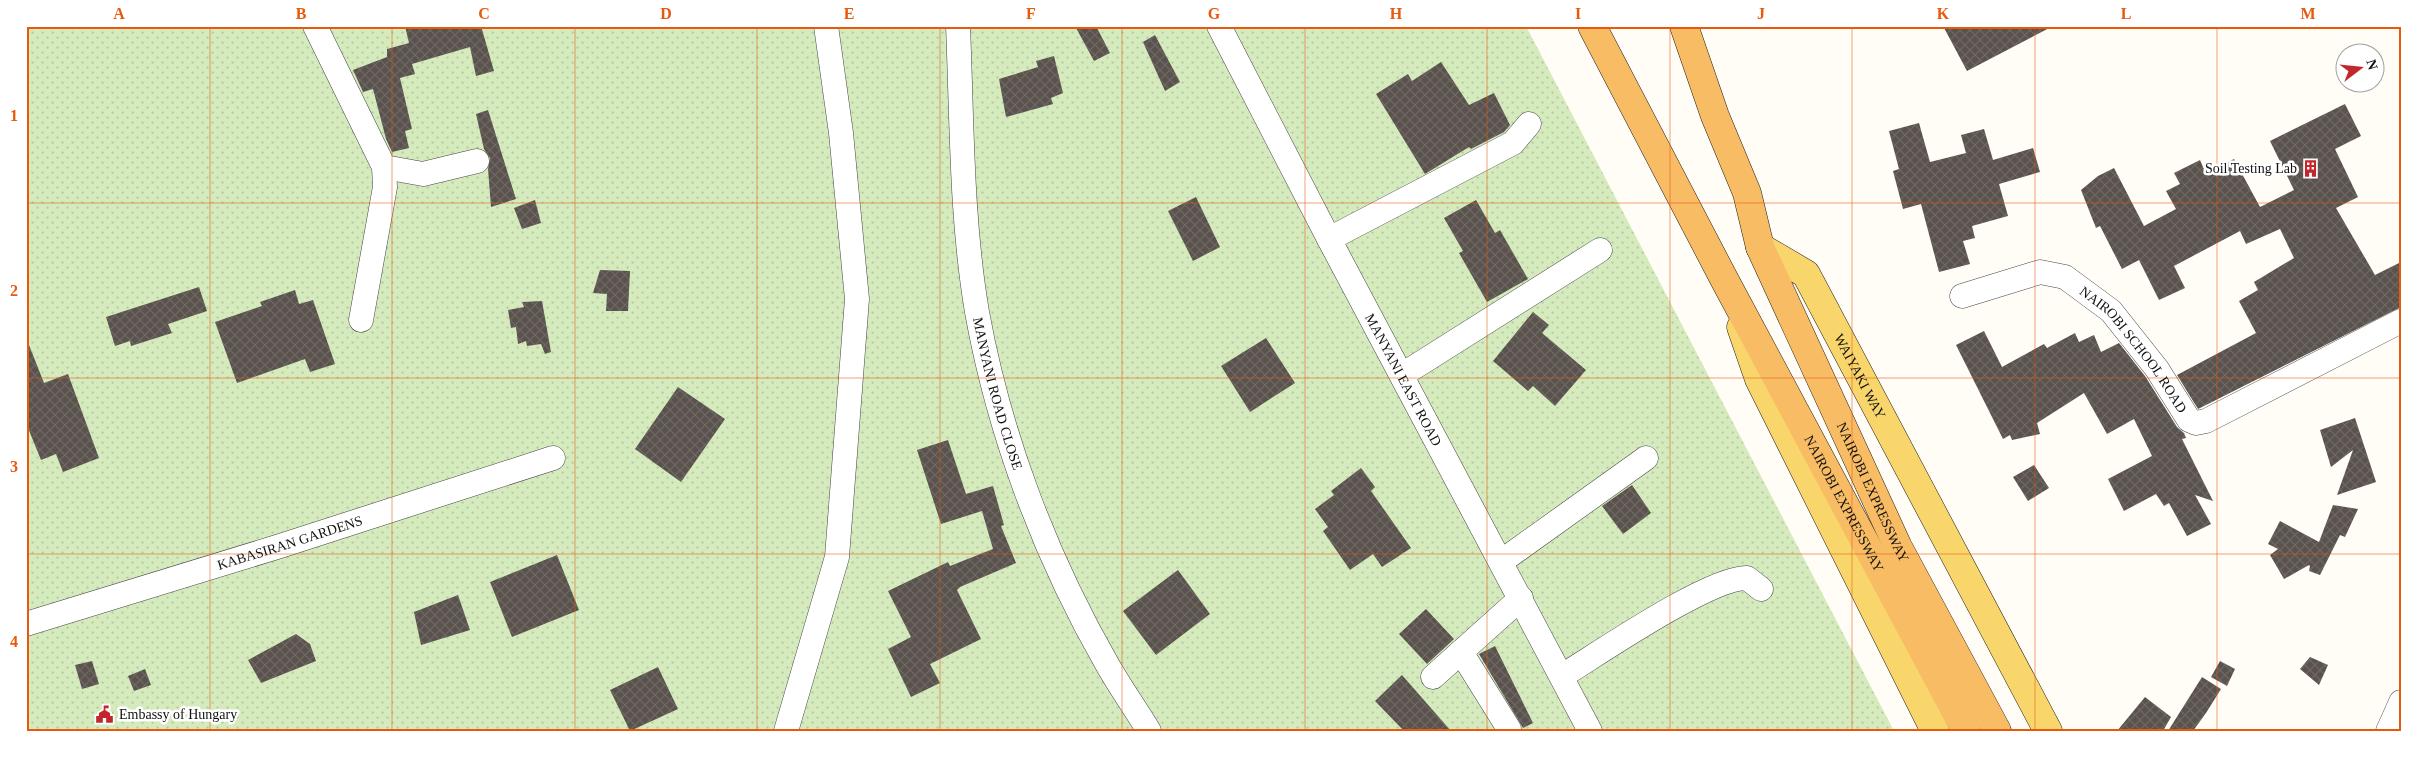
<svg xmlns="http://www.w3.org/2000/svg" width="2427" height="757" font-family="Georgia,serif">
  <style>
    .park { fill: url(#park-dots) }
    .building { fill: url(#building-cross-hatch) }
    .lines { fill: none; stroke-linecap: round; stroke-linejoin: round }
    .minor-casing { stroke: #444; stroke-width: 25 }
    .primary-casing { stroke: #222; stroke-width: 29 }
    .trunk-casing { stroke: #222; stroke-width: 29 }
    .minor { stroke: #fff; stroke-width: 24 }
    .primary { stroke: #f9d66b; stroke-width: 28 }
    .trunk { stroke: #f7bc64; stroke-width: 28 }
    .grid { fill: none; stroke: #e8590c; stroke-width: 1; stroke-opacity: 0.55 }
    .labels { text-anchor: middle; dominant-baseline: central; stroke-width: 5; stroke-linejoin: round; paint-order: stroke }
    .poi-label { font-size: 14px; fill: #111; stroke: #fff; text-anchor: end }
    .street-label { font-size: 14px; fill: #111; stroke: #fff }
    .neatline { fill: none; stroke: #e8590c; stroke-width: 2 }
    .grid-label { font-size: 16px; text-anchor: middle; font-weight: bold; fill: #e8590c }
  </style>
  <defs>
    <pattern id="park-dots" width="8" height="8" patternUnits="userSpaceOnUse" patternTransform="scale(1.25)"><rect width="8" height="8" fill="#d5ebbd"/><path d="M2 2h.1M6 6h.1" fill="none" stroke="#b6c8a1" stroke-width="1.8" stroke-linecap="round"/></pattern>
    <pattern id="building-cross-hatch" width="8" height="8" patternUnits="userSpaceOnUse" patternTransform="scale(1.25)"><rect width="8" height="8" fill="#5a524d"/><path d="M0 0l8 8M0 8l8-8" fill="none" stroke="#6d6662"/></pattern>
  </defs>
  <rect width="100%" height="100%" fill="#fffdf5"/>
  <!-- park -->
  <path class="park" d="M 26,26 L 1526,26 L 1894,731 L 26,731 Z"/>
  <!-- building -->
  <path class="building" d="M 405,26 L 481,26 L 494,71 L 476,76 L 470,47 L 412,64 L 415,74 L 400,78 L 412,129 L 405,131 L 409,148 L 392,152 L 386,139 L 373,89 L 363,92 L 353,70 L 387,57 L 387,49 L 409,43 Z
    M 1075,26 L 1096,26 L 1110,53 L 1094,61 Z
    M 1943,26 L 2053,26 L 1967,71 Z
    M 1155,35 L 1180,82 L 1165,91 L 1143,42 Z
    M 1054,56 L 1063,93 L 1051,98 L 1053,104 L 1006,117 L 999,79 L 1038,67 L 1036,61 Z
    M 1441,62 L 1469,105 L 1494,93 L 1510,125 L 1504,132 L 1471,149 L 1469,147 L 1425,174 L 1376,94 L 1408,74 L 1412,81 Z
    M 2345,104 L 2361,136 L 2335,149 L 2358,197 L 2336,208 L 2375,275 L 2401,262 L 2401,307 L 2198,409 L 2177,375 L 2256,333 L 2239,301 L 2258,290 L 2254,282 L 2294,258 L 2280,229 L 2246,244 L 2240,231 L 2174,266 L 2185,288 L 2159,300 L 2139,260 L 2122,269 L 2100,226 L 2096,228 L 2081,190 L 2098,176 L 2114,168 L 2144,226 L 2176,209 L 2166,191 L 2180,184 L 2174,173 L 2200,160 L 2206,174 L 2234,159 L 2260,207 L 2294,190 L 2270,141 Z
    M 488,110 L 516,199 L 491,207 L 488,169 L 490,158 L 484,149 L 476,114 Z
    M 1919,123 L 1930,162 L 1966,153 L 1961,135 L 1984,129 L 1993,160 L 2033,148 L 2040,172 L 1999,184 L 2008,216 L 1972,226 L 1975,238 L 1963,241 L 1970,264 L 1939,272 L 1921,204 L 1903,209 L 1893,171 L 1899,169 L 1889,131 Z
    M 1196,197 L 1220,247 L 1193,261 L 1168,211 Z
    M 535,200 L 541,223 L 522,229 L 514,208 Z
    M 1476,200 L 1495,233 L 1500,230 L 1528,279 L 1487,302 L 1459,253 L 1463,251 L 1444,218 Z
    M 600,270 L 630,271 L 628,311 L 606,311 L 607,294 L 593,293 Z
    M 199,287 L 207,311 L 168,324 L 172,333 L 131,346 L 130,341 L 115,346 L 106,317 Z
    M 295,290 L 299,304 L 313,300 L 335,364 L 310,372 L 305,359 L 237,383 L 215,322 L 262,306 L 260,302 Z
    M 542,301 L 551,352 L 545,354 L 541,344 L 527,346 L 526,341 L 518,344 L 516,327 L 511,328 L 508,310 L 524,307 L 522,302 Z
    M 1533,312 L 1549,325 L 1542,333 L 1586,370 L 1555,406 L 1533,386 L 1528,391 L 1493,361 Z
    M 1984,331 L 2002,367 L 2044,344 L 2047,348 L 2075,333 L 2079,342 L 2094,335 L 2101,352 L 2119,343 L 2145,376 L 2177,427 L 2184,433 L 2186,438 L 2182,439 L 2213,501 L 2195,495 L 2211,524 L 2187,536 L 2169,503 L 2164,506 L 2156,494 L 2124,511 L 2108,479 L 2152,456 L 2134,419 L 2107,434 L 2084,393 L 2037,423 L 2040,434 L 2012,440 L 2010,435 L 2003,439 L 1956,345 Z
    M 1266,338 L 1295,383 L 1250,412 L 1221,366 Z
    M 27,340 L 44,383 L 68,374 L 99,458 L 63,472 L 56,454 L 41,460 L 26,423 Z
    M 678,387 L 725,419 L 681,482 L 635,449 Z
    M 2355,418 L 2376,482 L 2337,495 L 2353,450 L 2331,467 L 2320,430 Z
    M 948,440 L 966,494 L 993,486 L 1004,525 L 1001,526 L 1016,563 L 960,587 L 957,590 L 981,639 L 930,664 L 940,683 L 911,697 L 888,649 L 911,637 L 888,591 L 948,562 L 950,566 L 993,549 L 982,511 L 941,524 L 917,450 Z
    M 2034,465 L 2049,488 L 2028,501 L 2013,477 Z
    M 1361,468 L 1375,487 L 1371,491 L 1411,548 L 1382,567 L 1373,554 L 1350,570 L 1323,531 L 1328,527 L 1315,509 L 1334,495 L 1331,491 Z
    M 1632,485 L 1651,513 L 1623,534 L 1602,506 Z
    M 2333,505 L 2358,509 L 2345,537 L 2340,535 L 2320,575 L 2309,571 L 2310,566 L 2309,565 L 2284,579 L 2270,555 L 2278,549 L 2268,544 L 2280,521 L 2319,542 Z
    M 557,555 L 579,610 L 512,637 L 490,582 Z
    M 1178,570 L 1210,614 L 1156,655 L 1123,611 Z
    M 458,595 L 470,630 L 421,645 L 414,612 Z
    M 1426,609 L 1454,639 L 1427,664 L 1399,634 Z
    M 296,634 L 310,644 L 316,661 L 261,683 L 248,660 Z
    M 1495,646 L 1533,723 L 1523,728 L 1479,654 Z
    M 2310,657 L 2328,665 L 2319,685 L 2300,669 Z
    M 92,661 L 99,684 L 82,689 L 75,665 Z
    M 2220,661 L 2235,669 L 2227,686 L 2211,677 Z
    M 658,667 L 678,709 L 630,731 L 610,690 Z
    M 145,669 L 151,685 L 134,691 L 128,676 Z
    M 1402,675 L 1451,731 L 1404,731 L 1375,701 Z
    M 2202,677 L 2221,689 L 2206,713 L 2193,731 L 2168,731 Z
    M 2145,697 L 2171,717 L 2163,731 L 2117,731 Z"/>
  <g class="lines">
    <defs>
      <g id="minor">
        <path d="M 315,26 L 384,167 L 385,187 L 361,320"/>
        <path id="s1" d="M 958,26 C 962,121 961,218 977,312 C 999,434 1045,556 1107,664 C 1120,687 1135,708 1149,731"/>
        <path id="s2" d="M 1219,26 L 1329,239 L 1590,731"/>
        <path d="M 384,167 L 423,174 L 477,161"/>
        <path d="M 1329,239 L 1513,143 L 1529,124"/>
        <path id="s3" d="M 1962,296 L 2040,272 L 2065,277 L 2111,311 L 2157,369 L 2189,420 L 2196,423 L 2206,421 L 2401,321"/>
        <path d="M 1402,375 L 1600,250"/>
        <path d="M 1502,561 L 1646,458"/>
        <path id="s4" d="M 26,624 L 277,547 L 553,458"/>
        <path d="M 1461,652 L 1509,729"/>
        <path d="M 1562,676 C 1598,654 1710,577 1747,578 L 1761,589"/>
        <path d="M 1433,677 L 1521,598"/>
        <path d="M 786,731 L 837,557 L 857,299 L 841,133 L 826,26"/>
        <path d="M 2388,731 L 2401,702"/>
      </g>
      <g id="primary">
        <path id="s5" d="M 1760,247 L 1806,274 L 2048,731"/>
        <path d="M 1741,327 L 1759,379 L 1935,731"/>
      </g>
      <g id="trunk">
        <path id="s6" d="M 1592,26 L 1723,277 L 1966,731"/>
        <path id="s7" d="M 1684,26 L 1715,116 L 1747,193 L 1760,247 L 1898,547 L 1997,731"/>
      </g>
    </defs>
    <!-- minor casing -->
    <use href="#minor" class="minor-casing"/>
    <!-- primary casing -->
    <use href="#primary" class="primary-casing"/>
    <!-- trunk casing -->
    <use href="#trunk" class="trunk-casing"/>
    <!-- minor -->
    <use href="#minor" class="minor"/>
    <!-- primary -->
    <use href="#primary" class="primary"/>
    <!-- trunk -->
    <use href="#trunk" class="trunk"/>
  </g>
  <!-- grid -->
  <path class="grid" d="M 210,26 L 210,731M 392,26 L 392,731M 575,26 L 575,731M 757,26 L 757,731M 940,26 L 940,731M 1122,26 L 1122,731M 1305,26 L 1305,731M 1487,26 L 1487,731M 1670,26 L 1670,731M 1852,26 L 1852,731M 2035,26 L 2035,731M 2217,26 L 2217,731M 26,203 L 2401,203M 26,378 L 2401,378M 26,554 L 2401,554"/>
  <!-- icons -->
  <defs>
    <symbol id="building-bare" viewBox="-9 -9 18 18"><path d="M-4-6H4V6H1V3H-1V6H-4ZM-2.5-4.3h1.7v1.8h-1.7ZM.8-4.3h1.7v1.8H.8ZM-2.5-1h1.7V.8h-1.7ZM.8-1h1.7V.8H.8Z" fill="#c4262e" stroke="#fff" stroke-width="2.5" paint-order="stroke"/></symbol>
    <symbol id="civic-bare" viewBox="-9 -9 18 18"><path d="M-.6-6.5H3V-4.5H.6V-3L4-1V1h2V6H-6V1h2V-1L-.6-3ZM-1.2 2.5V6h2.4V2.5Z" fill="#c4262e" stroke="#fff" stroke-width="2.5" paint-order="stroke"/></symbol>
  </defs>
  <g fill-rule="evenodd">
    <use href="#building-bare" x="2298" y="156" width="25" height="25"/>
    <use href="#civic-bare" x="92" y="702" width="25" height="25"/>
  </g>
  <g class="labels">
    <!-- poi labels -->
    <g class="poi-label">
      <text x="2297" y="168">Soil Testing Lab</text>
      <text x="119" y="714" text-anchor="start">Embassy of Hungary</text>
    </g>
    <!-- street labels -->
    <g class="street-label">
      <text stroke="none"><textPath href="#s3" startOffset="208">NAIROBI SCHOOL ROAD</textPath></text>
      <text stroke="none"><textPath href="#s5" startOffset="169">WAIYAKI WAY</textPath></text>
      <text stroke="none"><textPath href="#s2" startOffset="399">MANYANI EAST ROAD</textPath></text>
      <text stroke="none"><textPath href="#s1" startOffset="371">MANYANI ROAD CLOSE</textPath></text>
      <text stroke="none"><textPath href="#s7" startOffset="504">NAIROBI EXPRESSWAY</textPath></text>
      <text stroke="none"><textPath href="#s6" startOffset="540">NAIROBI EXPRESSWAY</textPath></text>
      <text stroke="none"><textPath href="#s4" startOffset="276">KABASIRAN GARDENS</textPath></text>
    </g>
  </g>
  <!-- border -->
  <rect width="2427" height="757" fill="none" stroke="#ffffff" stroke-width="55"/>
  <!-- north arrow -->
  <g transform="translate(2360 68) rotate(74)"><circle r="24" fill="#ffffff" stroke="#a0a0a0"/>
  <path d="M0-4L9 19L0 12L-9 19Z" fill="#c4262e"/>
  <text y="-8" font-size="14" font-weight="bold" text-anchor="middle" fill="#111111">N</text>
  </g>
  <rect x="28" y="28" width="2372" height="702" class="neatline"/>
  <g class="grid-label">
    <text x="119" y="19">A</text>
    <text x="301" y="19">B</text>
    <text x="484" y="19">C</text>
    <text x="666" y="19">D</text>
    <text x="849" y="19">E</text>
    <text x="1031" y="19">F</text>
    <text x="1214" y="19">G</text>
    <text x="1396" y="19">H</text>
    <text x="1578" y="19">I</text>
    <text x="1761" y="19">J</text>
    <text x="1943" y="19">K</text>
    <text x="2126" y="19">L</text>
    <text x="2308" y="19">M</text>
    <text x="14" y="121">1</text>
    <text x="14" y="296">2</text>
    <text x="14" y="472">3</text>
    <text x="14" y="647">4</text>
  </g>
</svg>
